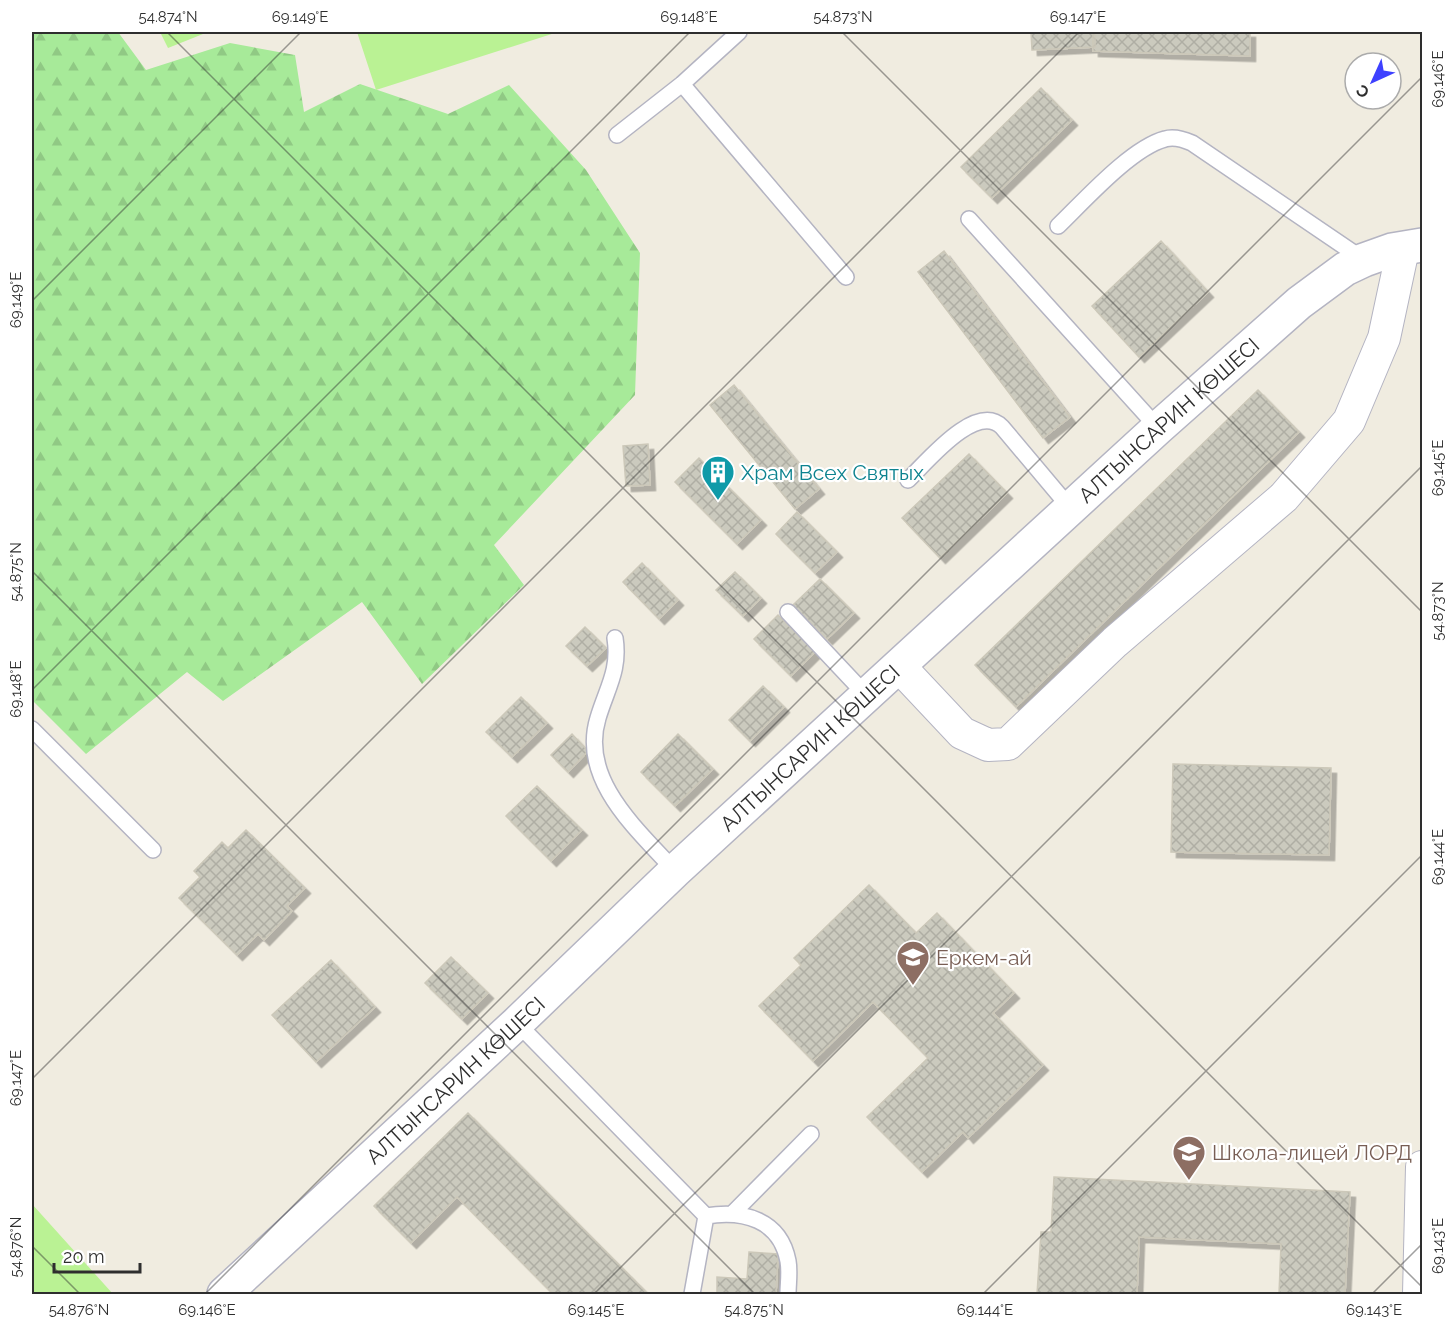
<svg xmlns="http://www.w3.org/2000/svg" width="1454" height="1326" font-family="Raleway,sans-serif">
  <style>
    .forest { fill: url(#forest-firs) }
    .pitch { fill: #baf294 }
    .building { fill: url(#building-cross-hatch); stroke: #ccc8b9; stroke-width: 1.5; filter: url(#shadow) }
    .lines { fill: none; stroke-linecap: round; stroke-linejoin: round }
    .lane-casing { stroke: #b4b4c2; stroke-width: 18 }
    .street-casing { stroke: #b4b4c2; stroke-width: 34 }
    .secondary-casing { stroke: #b4b4c2; stroke-width: 36 }
    .lane { stroke: #fff; stroke-width: 15 }
    .street { stroke: #fff; stroke-width: 32 }
    .secondary { stroke: #fff; stroke-width: 33 }
    .ticks { fill: none; stroke: #2e2e2e; stroke-width: 1.5; stroke-opacity: 0.45 }
    .labels { text-anchor: middle; dominant-baseline: central; stroke-width: 4.5; stroke-linejoin: round; paint-order: stroke }
    .street-label { font-size: 21px; fill: #2e2e2e; stroke: #fff }
    .culture-label { font-size: 21px; fill: #0d838f; stroke: #fff; text-anchor: start }
    .education-label { font-size: 21px; fill: #785e54; stroke: #fff; text-anchor: start }
    .neatline { fill: none; stroke: #2e2e2e; stroke-width: 2 }
    .ticks-label { font-size: 15px; text-anchor: middle; fill: #2e2e2e }
  </style>
  <defs>
    <pattern id="forest-firs" width="22" height="20" patternUnits="userSpaceOnUse" patternTransform="scale(1.5)"><rect width="22" height="20" fill="#a7ea99"/><path d="M5 1l3.5 6h-7zM16 11l3.5 6h-7z" fill="#90c984"/></pattern>
    <pattern id="building-cross-hatch" width="8" height="8" patternUnits="userSpaceOnUse" patternTransform="scale(1.5)"><rect width="8" height="8" fill="#cbcabe"/><path d="M0 0l8 8M0 8l8-8" fill="none" stroke="#afaea4"/></pattern>
    <filter id="shadow"><feDropShadow dx="5.5" dy="5.5" stdDeviation="0" flood-color="#0004"/></filter>
  </defs>
  <rect width="100%" height="100%" fill="#f0ece0"/>
  <!-- forest -->
  <path class="forest" d="M 32,32 L 118,32 L 146,70 L 230,43 L 295,55 L 304,112 L 360,84 L 448,114 L 509,85 L 586,170 L 640,253 L 635,395 L 494,545 L 524,585 L 422,684 L 362,602 L 223,701 L 187,672 L 86,754 L 32,700 L 32,426 L 34,419 L 32,417 Z"/>
  <!-- pitch -->
  <path class="pitch" d="M 160,32 L 208,32 L 168,48 Z
    M 357,32 L 558,32 L 376,90 Z
    M 32,1204 L 113,1294 L 32,1294 Z"/>
  <!-- building -->
  <path class="building" d="M 1031,32 L 1095,32 L 1095,47 L 1032,50 Z
    M 1093,32 L 1250,32 L 1250,56 L 1093,51 Z
    M 1041,88 L 1072,120 L 992,198 L 961,167 Z
    M 1161,241 L 1208,292 L 1139,357 L 1092,306 Z
    M 944,251 L 1070,417 L 1043,438 L 918,272 Z
    M 734,385 L 819,489 L 795,509 L 710,405 Z
    M 1258,390 L 1299,432 L 1016,707 L 975,665 Z
    M 648,444 L 650,485 L 626,486 L 623,446 Z
    M 969,454 L 1007,493 L 940,558 L 902,518 Z
    M 699,458 L 761,520 L 737,544 L 675,482 Z
    M 797,512 L 837,552 L 815,573 L 776,534 Z
    M 642,563 L 678,600 L 659,619 L 623,582 Z
    M 735,572 L 761,598 L 743,616 L 716,590 Z
    M 820,579 L 854,613 L 827,639 L 793,605 Z
    M 778,615 L 815,652 L 791,676 L 754,639 Z
    M 585,627 L 606,648 L 587,666 L 566,646 Z
    M 763,686 L 784,707 L 750,741 L 729,720 Z
    M 521,697 L 547,723 L 512,757 L 486,732 Z
    M 572,734 L 588,751 L 568,772 L 551,755 Z
    M 678,734 L 713,769 L 675,806 L 641,772 Z
    M 1173,764 L 1331,768 L 1329,855 L 1171,852 Z
    M 537,786 L 582,830 L 551,861 L 506,816 Z
    M 246,830 L 305,888 L 287,906 L 292,911 L 264,940 L 258,934 L 237,955 L 179,898 L 200,877 L 194,871 L 222,842 L 228,848 Z
    M 869,885 L 916,933 L 937,913 L 1014,993 L 993,1013 L 1043,1065 L 968,1138 L 963,1132 L 922,1172 L 867,1117 L 928,1058 L 873,1002 L 813,1061 L 759,1006 L 801,965 L 794,958 Z
    M 451,957 L 488,993 L 462,1019 L 425,983 Z
    M 331,960 L 375,1007 L 316,1062 L 272,1015 Z
    M 468,1113 L 648,1294 L 553,1294 L 457,1197 L 411,1243 L 374,1206 Z
    M 1054,1177 L 1350,1192 L 1345,1294 L 1279,1294 L 1281,1244 L 1139,1237 L 1137,1294 L 1037,1294 L 1041,1232 L 1051,1232 Z
    M 749,1252 L 778,1254 L 776,1294 L 717,1294 L 717,1277 L 747,1279 Z"/>
  <g class="lines">
    <defs>
      <path id="lane" d="M 682,84 L 846,277
        M 617,135 L 682,84 L 739,32
        M 969,219 L 1158,428
        M 1058,226 C 1084,201 1131,148 1165,139 C 1174,136 1183,139 1192,143 L 1364,260
        M 908,480 C 926,463 976,401 1002,427 L 1071,509
        M 788,612 L 867,696
        M 615,638 C 620,670 607,688 598,718 C 579,780 638,830 675,871
        M 32,729 L 153,850
        M 517,1023 L 706,1216 L 692,1294
        M 733,1213 L 811,1134
        M 706,1216 C 743,1210 780,1219 788,1261 C 790,1272 788,1284 788,1294"/>
      <path id="street" d="M 899,666 L 962,733 L 988,745 L 1008,744 L 1115,642 L 1284,497 L 1349,421 L 1384,338 L 1403,249
        M 1419,1294 L 1422,1167"/>
      <g id="secondary">
        <path id="s1" d="M 224,1294 L 517,1023 L 675,871 L 1158,428 L 1299,303 L 1345,269 L 1364,260 L 1392,250 L 1422,245"/>
      </g>
    </defs>
    <!-- lane casing -->
    <use href="#lane" class="lane-casing"/>
    <!-- street casing -->
    <use href="#street" class="street-casing"/>
    <!-- secondary casing -->
    <use href="#secondary" class="secondary-casing"/>
    <!-- lane -->
    <use href="#lane" class="lane"/>
    <!-- street -->
    <use href="#street" class="street"/>
    <!-- secondary -->
    <use href="#secondary" class="secondary"/>
  </g>
  <!-- ticks -->
  <path class="ticks" d="M 167,32 L 1422,1287M 842,32 L 1422,612M 32,301 L 301,32M 32,571 L 755,1294M 32,690 L 690,32M 32,1079 L 1079,32M 32,1246 L 80,1294M 205,1294 L 1422,77M 594,1294 L 1422,466M 983,1294 L 1422,855M 1372,1294 L 1422,1244"/>
  <!-- icons -->
  <defs>
    <symbol id="building-pin" viewBox="-11 -11 22 30"><path d="M0 17L-7.5 6A9.5 9.5 0 1 1 7.5 6Z" fill="#0f9aa8" stroke="#fff"/><path d="M-4-6H4V6H1V3H-1V6H-4ZM-2.5-4.3h1.7v1.8h-1.7ZM.8-4.3h1.7v1.8H.8ZM-2.5-1h1.7V.8h-1.7ZM.8-1h1.7V.8H.8Z" fill="#fff"/></symbol>
    <symbol id="school-pin" viewBox="-11 -11 22 30"><path d="M0 17L-7.5 6A9.5 9.5 0 1 1 7.5 6Z" fill="#8d6e63" stroke="#fff"/><path d="M0-5L7-2L0 1L-7-2ZM-4 1L0 2.5L4 1V4Q0 6-4 4Z" fill="#fff"/></symbol>
  </defs>
  <g fill-rule="evenodd">
    <use href="#building-pin" x="699" y="453" width="38" height="52"/>
    <use href="#school-pin" x="894" y="938" width="38" height="52"/>
    <use href="#school-pin" x="1170" y="1133" width="38" height="52"/>
  </g>
  <g class="labels">
    <!-- street labels -->
    <g class="street-label">
      <text stroke="none"><textPath href="#s1" startOffset="1287">АЛТЫНСАРИН КӨШЕСІ</textPath></text>
      <text stroke="none"><textPath href="#s1" startOffset="801">АЛТЫНСАРИН КӨШЕСІ</textPath></text>
      <text stroke="none"><textPath href="#s1" startOffset="315">АЛТЫНСАРИН КӨШЕСІ</textPath></text>
    </g>
    <!-- culture labels -->
    <g class="culture-label">
      <text x="741" y="472">Храм Всех Святых</text>
    </g>
    <!-- education labels -->
    <g class="education-label">
      <text x="936" y="957">Еркем-ай</text>
      <text x="1212" y="1152">Школа-лицей ЛОРД</text>
    </g>
  </g>
  <!-- border -->
  <rect width="1454" height="1326" fill="none" stroke="#ffffff" stroke-width="66"/>
  <!-- north arrow -->
  <g transform="translate(1373 81) rotate(225)"><circle r="28" fill="#ffffff" stroke="#ababab" stroke-width="1.5"/>
  <path d="M0-4.5L10 22L0 15L-10 22Z" fill="#3e41ff"/>
  <text y="-9" font-size="16" font-weight="bold" text-anchor="middle" fill="#2e2e2e">С</text>
  </g>
  <!-- scale -->
  <path d="M54 1263v9h86v-9" fill="none" stroke="#2e2e2e" stroke-width="3"/>
  <text x="63" y="1263" font-size="18" fill="#2e2e2e" stroke="#ffffff" stroke-width="4.5" paint-order="stroke">20 m</text>
  <rect x="33" y="33" width="1388" height="1260" class="neatline"/>
  <g class="ticks-label">
    <text x="168" y="22">54.874°N</text>
    <text x="300" y="22">69.149°E</text>
    <text x="689" y="22">69.148°E</text>
    <text x="843" y="22">54.873°N</text>
    <text x="1078" y="22">69.147°E</text>
    <text transform="translate(1438 79) rotate(-90)" y="5">69.146°E</text>
    <text transform="translate(16 300) rotate(-90)" y="5">69.149°E</text>
    <text transform="translate(1438 468) rotate(-90)" y="5">69.145°E</text>
    <text transform="translate(16 572) rotate(-90)" y="5">54.875°N</text>
    <text transform="translate(1438 611) rotate(-90)" y="5">54.873°N</text>
    <text transform="translate(16 689) rotate(-90)" y="5">69.148°E</text>
    <text transform="translate(1438 857) rotate(-90)" y="5">69.144°E</text>
    <text transform="translate(16 1078) rotate(-90)" y="5">69.147°E</text>
    <text transform="translate(1438 1246) rotate(-90)" y="5">69.143°E</text>
    <text transform="translate(16 1247) rotate(-90)" y="5">54.876°N</text>
    <text x="79" y="1315">54.876°N</text>
    <text x="207" y="1315">69.146°E</text>
    <text x="596" y="1315">69.145°E</text>
    <text x="754" y="1315">54.875°N</text>
    <text x="985" y="1315">69.144°E</text>
    <text x="1374" y="1315">69.143°E</text>
  </g>
</svg>
